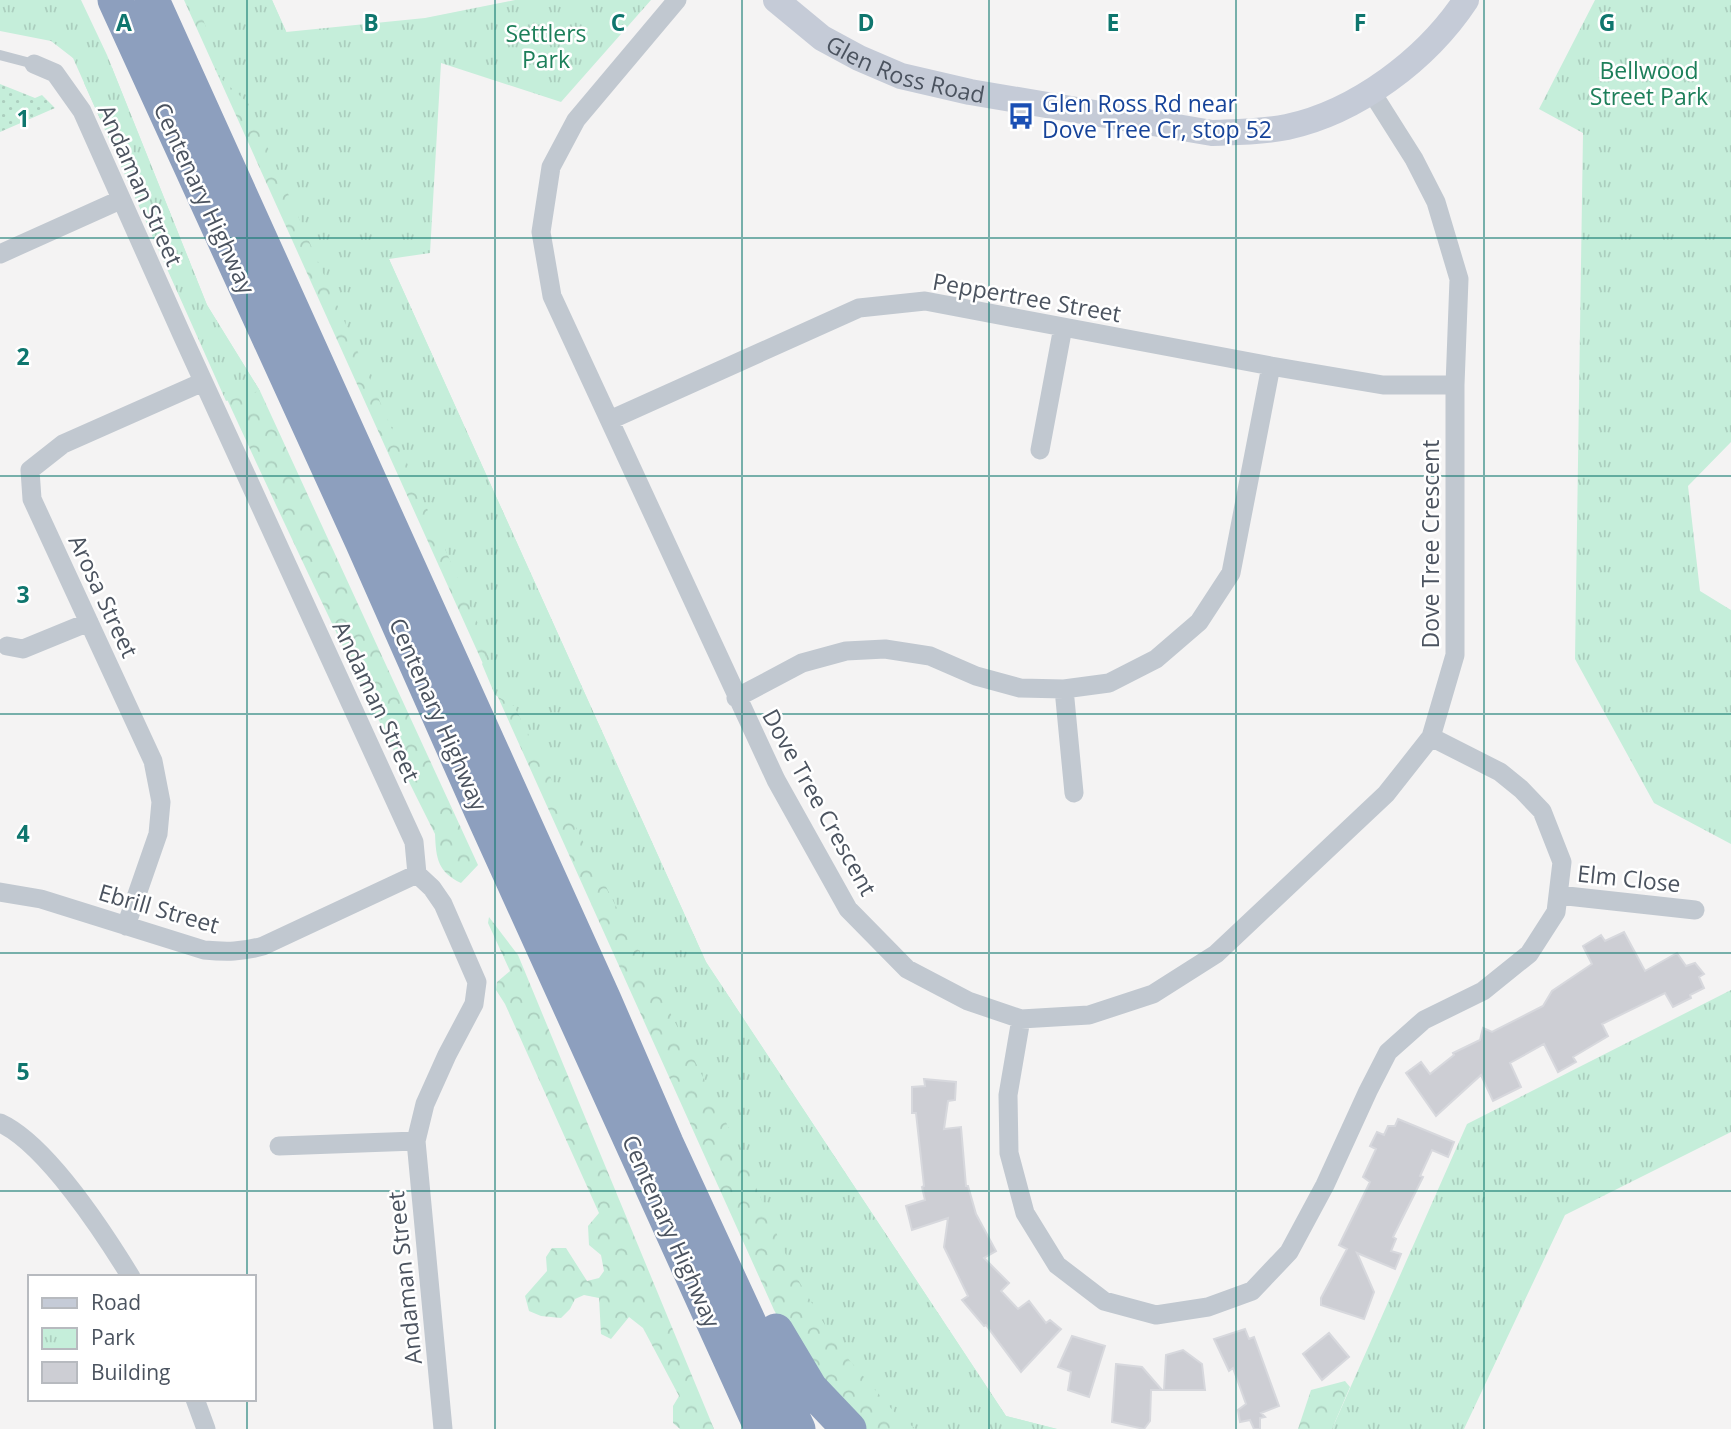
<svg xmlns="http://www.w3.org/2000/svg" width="1731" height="1429" font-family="'Open Sans',sans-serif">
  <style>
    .grass { fill: url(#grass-dots) }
    .forest { fill: url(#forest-crowns) }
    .park { fill: url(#park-tufts) }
    .building { fill: #cdced4; stroke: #d7d8dd; stroke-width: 2 }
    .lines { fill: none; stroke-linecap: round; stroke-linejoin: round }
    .lane { stroke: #c1c8d0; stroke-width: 10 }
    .street { stroke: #c1c8d0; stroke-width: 19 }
    .secondary { stroke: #c5cbd7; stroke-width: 26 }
    .highway { stroke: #8d9fbe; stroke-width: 35 }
    .grid { fill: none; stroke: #0f766e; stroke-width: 2; stroke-opacity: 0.55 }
    .labels { text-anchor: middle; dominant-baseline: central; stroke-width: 5; stroke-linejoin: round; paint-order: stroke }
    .park-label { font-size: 23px; fill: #1d7f5a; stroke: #fff }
    .street-label { font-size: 23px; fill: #4b535f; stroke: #fff }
    .transit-label { font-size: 23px; fill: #164399; stroke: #fff; text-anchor: start }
    .grid-label { font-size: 23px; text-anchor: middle; font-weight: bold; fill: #0f766e; stroke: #fff; stroke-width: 5; stroke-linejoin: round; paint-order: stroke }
  </style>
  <defs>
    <pattern id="grass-dots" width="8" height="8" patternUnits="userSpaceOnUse" patternTransform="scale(1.75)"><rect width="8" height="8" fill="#c5eeda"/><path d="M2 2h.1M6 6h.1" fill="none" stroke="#abcebe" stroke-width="1.8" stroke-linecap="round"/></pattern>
    <pattern id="forest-crowns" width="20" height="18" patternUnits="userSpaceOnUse" patternTransform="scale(1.75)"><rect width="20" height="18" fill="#c5eeda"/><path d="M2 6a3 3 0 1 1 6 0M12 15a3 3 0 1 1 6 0" fill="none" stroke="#abcebe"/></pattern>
    <pattern id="park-tufts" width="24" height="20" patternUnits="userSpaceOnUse" patternTransform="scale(1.75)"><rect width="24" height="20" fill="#c5eeda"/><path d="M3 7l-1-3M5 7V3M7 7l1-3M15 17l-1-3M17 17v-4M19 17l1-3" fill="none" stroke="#abcebe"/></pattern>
  </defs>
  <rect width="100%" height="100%" fill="#f4f3f3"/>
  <!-- grass -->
  <path class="grass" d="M 0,84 L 35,98 L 42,95 L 55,108 L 0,132 Z"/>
  <!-- forest -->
  <path class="forest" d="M 184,0 L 272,0 L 706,962 L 1006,1416 L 1057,1429 L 864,1429 L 807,1370 L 774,1310 Z
    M 112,68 L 207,305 L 260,391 L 478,865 L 461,883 C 438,872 436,859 435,834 C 311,587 197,336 84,83 Z
    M 489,917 L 518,955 L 714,1429 L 680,1429 L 673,1423 L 673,1406 L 679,1396 L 643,1328 L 629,1317 L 611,1339 L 601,1334 L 599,1298 L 584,1295 L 575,1299 L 570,1309 L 561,1318 L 541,1316 L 529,1311 L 525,1296 L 547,1271 L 546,1257 L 552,1248 L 566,1248 L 587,1281 L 599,1278 L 604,1271 L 601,1255 L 589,1245 L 588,1226 L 599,1213 L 505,1004 L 496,990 L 497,982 L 510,971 L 488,923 Z
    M 1345,1381 L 1350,1387 L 1332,1429 L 1298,1429 L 1311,1390 Z"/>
  <!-- park -->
  <path class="park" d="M 0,0 L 81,0 L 107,55 L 207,305 L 260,391 L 226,401 L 73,58 L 51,41 L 0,31 Z
    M 195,0 L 272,0 L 286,32 L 425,18 L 515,0 L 651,0 L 561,102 L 441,63 L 430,253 L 389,259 L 706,962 L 1006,1416 L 1057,1429 L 916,1429 L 896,1414 L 838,1347 L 794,1273 L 736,1142 L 514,706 L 495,695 L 482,664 L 490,651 L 248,103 L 219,77 L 210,50 L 206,27 Z
    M 1595,0 L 1731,0 L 1731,442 L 1688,486 L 1700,591 L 1731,610 L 1731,844 L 1654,803 L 1575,659 L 1583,133 L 1539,109 Z
    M 1731,990 L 1731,1132 L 1565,1215 L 1464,1429 L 1332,1429 L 1467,1124 Z"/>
  <!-- building -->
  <path class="building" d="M 1624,932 L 1645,971 L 1677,953 L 1686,966 L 1695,963 L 1704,974 L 1699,977 L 1704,988 L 1690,995 L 1691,998 L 1673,1007 L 1665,993 L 1602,1024 L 1608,1036 L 1573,1057 L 1576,1062 L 1558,1072 L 1544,1044 L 1510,1063 L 1521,1087 L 1493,1101 L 1481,1075 L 1436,1116 L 1406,1073 L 1421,1062 L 1430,1074 L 1454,1055 L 1453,1053 L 1480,1040 L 1483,1028 L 1492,1032 L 1543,1006 L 1552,991 L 1592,964 L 1583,946 L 1601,935 L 1605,941 Z
    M 924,1079 L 956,1082 L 955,1100 L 948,1101 L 944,1129 L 961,1127 L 966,1186 L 968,1186 L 976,1214 L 996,1251 L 984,1258 L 1009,1283 L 1001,1291 L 1018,1309 L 1029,1301 L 1046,1323 L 1050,1320 L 1061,1329 L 1021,1372 L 986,1325 L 984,1326 L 962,1300 L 968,1296 L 944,1247 L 948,1218 L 912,1230 L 906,1206 L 925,1200 L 922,1187 L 924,1186 L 916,1113 L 912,1113 L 912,1087 L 925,1086 Z
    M 1398,1119 L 1454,1142 L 1448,1157 L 1432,1150 L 1420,1176 L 1423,1177 L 1393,1237 L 1396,1239 L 1391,1251 L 1401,1254 L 1395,1269 L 1357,1253 L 1374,1292 L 1364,1319 L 1321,1305 L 1321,1298 L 1347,1249 L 1339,1245 L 1370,1182 L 1363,1177 L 1376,1149 L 1370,1146 L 1377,1132 L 1384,1135 L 1388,1126 L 1395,1126 Z
    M 1245,1329 L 1249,1339 L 1254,1337 L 1279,1406 L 1261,1413 L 1265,1417 L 1260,1418 L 1260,1429 L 1254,1429 L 1250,1420 L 1240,1422 L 1238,1410 L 1246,1404 L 1233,1368 L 1229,1371 L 1214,1339 Z
    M 1329,1333 L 1349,1357 L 1322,1380 L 1303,1354 Z
    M 1072,1336 L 1105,1346 L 1089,1397 L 1068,1390 L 1071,1372 L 1058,1367 Z
    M 1183,1350 L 1202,1364 L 1205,1390 L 1164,1390 L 1166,1355 Z
    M 1116,1364 L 1142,1367 L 1162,1390 L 1151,1390 L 1150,1421 L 1144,1429 L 1112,1422 Z"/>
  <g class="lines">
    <!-- lane -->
    <path class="lane" d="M 0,55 L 34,64"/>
    <!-- street -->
    <path class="street" d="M 677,0 L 576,120 L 551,167 L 541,232 L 552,296 L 776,780 L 848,909 L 907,969 L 968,1001 L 1021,1019 L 1089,1015 L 1153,994 L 1216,954 L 1386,794 L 1431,737 L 1455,655 L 1455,385 L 1459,279 L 1436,202 L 1414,159 L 1371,91
      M 34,64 L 55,73 L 82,111 L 182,335 L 414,842 L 417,874 L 432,888 L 443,904 L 477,982 L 474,1004 L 447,1055 L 425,1104 L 416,1141 L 443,1429
      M 0,254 L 120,200
      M 610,420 L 859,308 L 925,301 L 1271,366 L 1383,385 L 1455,385
      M 1040,450 L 1063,327
      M 7,646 L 23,649 L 89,622
      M 1064,689 L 1074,793
      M 736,698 L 802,663 L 846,651 L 885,649 L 930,656 L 976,676 L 1020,688 L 1064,689 L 1109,683 L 1156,659 L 1199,622 L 1231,573 L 1271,366
      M 0,892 L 41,899 L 204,950 C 226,952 243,952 263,946 L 417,874
      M 1558,895 L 1695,910
      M 126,926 L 158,834 L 161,802 L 153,761 L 32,499 L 30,470 L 63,444 L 203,382
      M 1021,1019 L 1008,1095 L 1009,1153 L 1025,1213 L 1057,1265 L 1104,1301 L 1156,1315 L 1208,1307 L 1252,1291 L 1289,1252 L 1325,1185 L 1368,1091 L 1388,1052 L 1424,1020 L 1483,991 L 1529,954 L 1556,912 L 1562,862 L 1542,811 L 1521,789 L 1500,772 L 1431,737
      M 0,1123 C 46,1144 104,1233 131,1277
      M 279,1146 L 416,1141
      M 195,1399 L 206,1429"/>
    <!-- secondary -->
    <path class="secondary" id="s1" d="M 776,0 L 822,38 L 859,58 L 901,76 L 970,92 L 1212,133 C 1237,132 1262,132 1287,127 C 1357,112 1427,59 1466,0"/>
    <!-- highway -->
    <path class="highway" d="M 115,0 L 362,541 L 481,810 L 762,1429
      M 152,0 L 604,1000 L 666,1143 L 798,1429
      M 776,1331 L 810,1388 L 849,1429"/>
  </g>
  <!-- grid -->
  <path class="grid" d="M 247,0 L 247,1277M 495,0 L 495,1429M 742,0 L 742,1429M 989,0 L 989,1429M 1236,0 L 1236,1429M 1484,0 L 1484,1429M 0,238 L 1731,238M 0,476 L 1731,476M 0,714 L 1731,714M 0,953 L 1731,953M 0,1191 L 1731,1191M 247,1399 L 247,1429"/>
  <!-- icons -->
  <defs>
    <symbol id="bus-bare" viewBox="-9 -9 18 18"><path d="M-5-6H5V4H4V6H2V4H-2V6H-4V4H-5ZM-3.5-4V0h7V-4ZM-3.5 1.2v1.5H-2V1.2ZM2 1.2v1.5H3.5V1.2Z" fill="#1a4fb4" stroke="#fff" stroke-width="2.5" paint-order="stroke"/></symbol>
  </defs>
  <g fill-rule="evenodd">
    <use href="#bus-bare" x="1002" y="97" width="38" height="38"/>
  </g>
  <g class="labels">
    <!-- park labels -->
    <g class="park-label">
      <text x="546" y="33">Settlers<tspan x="546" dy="26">Park</tspan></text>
      <text x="1649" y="70">Bellwood<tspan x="1649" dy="26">Street Park</tspan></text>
    </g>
    <!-- street labels -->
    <g class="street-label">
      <text stroke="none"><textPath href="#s1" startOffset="150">Glen Ross Road</textPath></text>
      <text transform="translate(141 185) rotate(66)">Andaman Street</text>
      <text transform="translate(205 198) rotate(65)">Centenary Highway</text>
      <text transform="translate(1027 297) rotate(10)">Peppertree Street</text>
      <text transform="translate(1430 544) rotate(-90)">Dove Tree Crescent</text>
      <text transform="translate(104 596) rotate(65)">Arosa Street</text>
      <text transform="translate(377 701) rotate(65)">Andaman Street</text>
      <text transform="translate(439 714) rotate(66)">Centenary Highway</text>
      <text transform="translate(820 802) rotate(61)">Dove Tree Crescent</text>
      <text transform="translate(1629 878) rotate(6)">Elm Close</text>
      <text transform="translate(159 908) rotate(16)">Ebrill Street</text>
      <text transform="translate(672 1231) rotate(66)">Centenary Highway</text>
      <text transform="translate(404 1278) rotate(-96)">Andaman Street</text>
    </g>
    <!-- transit labels -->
    <g class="transit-label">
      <text x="1042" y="103">Glen Ross Rd near<tspan x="1042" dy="26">Dove Tree Cr, stop 52</tspan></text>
    </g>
  </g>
  <g class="grid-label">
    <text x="124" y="31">A</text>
    <text x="371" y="31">B</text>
    <text x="618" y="31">C</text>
    <text x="866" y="31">D</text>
    <text x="1113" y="31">E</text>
    <text x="1360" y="31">F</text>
    <text x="1607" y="31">G</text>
    <text x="23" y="127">1</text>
    <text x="23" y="365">2</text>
    <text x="23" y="603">3</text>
    <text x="23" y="842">4</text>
    <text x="23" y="1080">5</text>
  </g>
  <!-- legend -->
  <rect x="28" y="1275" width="228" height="126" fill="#ffffff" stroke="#b7babf" stroke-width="2"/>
  <rect x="42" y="1298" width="35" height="10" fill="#c5cbd7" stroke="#b7babf" stroke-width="2"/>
  <text x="91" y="1310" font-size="21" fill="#4b535f">Road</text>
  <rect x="42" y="1328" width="35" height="21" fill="url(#park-tufts)" stroke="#b7babf" stroke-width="2"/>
  <text x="91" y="1345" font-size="21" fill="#4b535f">Park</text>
  <rect x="42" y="1362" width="35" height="21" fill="#cdced4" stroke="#b7babf" stroke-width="2"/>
  <text x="91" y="1380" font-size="21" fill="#4b535f">Building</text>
</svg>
